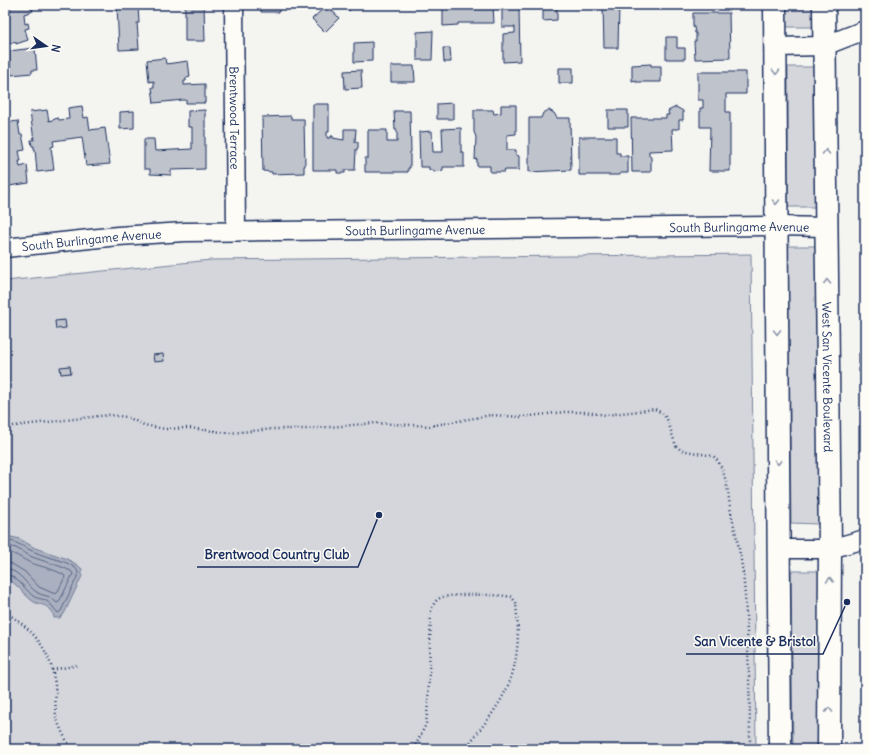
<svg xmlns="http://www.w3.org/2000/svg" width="870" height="754" font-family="Delius,sans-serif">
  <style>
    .green { fill: #d4d6db; stroke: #78829c }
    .water { fill: #aab0bf; stroke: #717c98 }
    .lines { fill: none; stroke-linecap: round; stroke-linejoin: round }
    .shore { stroke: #546385; stroke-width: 1 }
    .building { fill: #bfc3cc; stroke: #1b2f5e }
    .street-casing { stroke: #1b2f5e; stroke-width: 21 }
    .secondary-casing { stroke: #1b2f5e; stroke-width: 25 }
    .path { stroke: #1b2f5e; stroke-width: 2.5; stroke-dasharray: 1 3; stroke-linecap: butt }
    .street { stroke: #fdfcf7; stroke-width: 18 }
    .secondary { stroke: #fdfcf7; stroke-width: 22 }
    .oneway { stroke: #8c96aa }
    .labels { text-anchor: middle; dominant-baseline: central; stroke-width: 3; stroke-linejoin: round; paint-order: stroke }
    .street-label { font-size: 12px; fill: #1b2f5e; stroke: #fdfcf7 }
    .leader { fill: none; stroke: #1b2f5e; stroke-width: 1.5 }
    .callout-dot { fill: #1b2f5e; stroke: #fdfcf7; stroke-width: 1.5 }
    .callout-label { font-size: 13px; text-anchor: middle; font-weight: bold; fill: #1b2f5e; stroke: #fdfcf7; stroke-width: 3; stroke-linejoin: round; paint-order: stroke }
  </style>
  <rect width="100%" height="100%" fill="#f4f4f1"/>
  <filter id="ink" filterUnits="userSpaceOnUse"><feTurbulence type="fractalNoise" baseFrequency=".025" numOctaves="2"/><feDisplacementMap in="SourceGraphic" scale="8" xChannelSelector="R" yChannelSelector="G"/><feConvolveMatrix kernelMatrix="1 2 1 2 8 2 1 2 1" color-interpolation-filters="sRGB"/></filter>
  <g filter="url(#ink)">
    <!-- green -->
    <path class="green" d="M 786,5 L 814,5 L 814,27 L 786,27 Z
      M 788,67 L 814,67 L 816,207 L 788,207 Z
      M 788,246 L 816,246 L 819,524 L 791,523 Z
      M 751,254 L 756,749 L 5,749 L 5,281 L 211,260 Z
      M 791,571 L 819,571 L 820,749 L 793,749 Z"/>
    <!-- water -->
    <path class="water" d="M 7,536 L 20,539 L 35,548 L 65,558 L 76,564 L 82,569 L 82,576 L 64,614 L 60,618 L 54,618 C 53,615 53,612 51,610 C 45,604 40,605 34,602 C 23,595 18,583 5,578 L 5,537 Z"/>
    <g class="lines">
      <!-- shore -->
      <path class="shore" d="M 5,540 C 17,541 24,548 35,552 C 47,558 62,559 74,567 C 77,569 78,571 78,575 L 61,611 L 58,613 C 54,609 51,603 45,600 C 40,598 37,599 33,596 C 24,588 17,576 5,574
        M 5,545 L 16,548 L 32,557 L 62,567 L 71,571 L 73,574 L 59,602 L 57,603 C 54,601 51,597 47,596 C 44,595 41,595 38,593 C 26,586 21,570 5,569
        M 5,551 C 15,553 22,559 31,563 C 42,567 54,569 64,575 L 65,577 L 57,593 L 55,594 L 39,587 L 25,572 L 12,564 L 5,563"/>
    </g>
    <!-- building -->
    <path class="building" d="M 10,5 L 31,5 L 33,11 L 24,14 L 25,24 L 28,23 L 29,28 L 25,29 L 28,40 L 16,44 L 16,42 L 5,45 L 5,13 L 11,11 Z
      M 70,5 L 97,5 L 97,8 L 83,9 L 82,6 L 70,7 Z
      M 138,5 L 139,23 L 137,23 L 139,49 L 119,50 L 117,6 Z
      M 185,5 L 204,5 L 205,41 L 185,41 Z
      M 261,5 L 279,5 L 279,12 L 261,12 Z
      M 327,5 L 339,18 L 325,32 L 312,19 Z
      M 344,5 L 354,5 L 349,11 Z
      M 443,5 L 493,5 L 494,23 L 458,23 L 458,25 L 443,26 Z
      M 502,5 L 557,5 L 557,20 L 543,21 L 543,8 L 519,8 L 520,61 L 503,62 L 503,34 L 515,33 L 515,27 L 502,27 Z
      M 603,5 L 619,5 L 618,48 L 604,48 Z
      M 687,5 L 726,5 L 726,8 L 687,8 Z
      M 693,13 L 729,13 L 730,58 L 695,59 L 694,41 L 696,41 L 696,33 L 695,33 L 694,27 L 693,27 Z
      M 433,31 L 432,60 L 417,60 L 417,32 Z
      M 666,37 L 677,37 L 677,48 L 685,48 L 685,59 L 666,59 Z
      M 372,42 L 372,61 L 354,62 L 354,43 Z
      M 34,48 L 35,49 L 37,70 L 32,70 L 32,73 L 11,75 L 9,51 Z
      M 443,48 L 450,48 L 451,62 L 444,62 Z
      M 165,58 L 166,64 L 188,61 L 190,77 L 186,78 L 186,81 L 184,81 L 184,85 L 205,84 L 205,103 L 186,103 L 186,100 L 183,100 L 154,103 L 152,87 L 154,87 L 154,81 L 149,82 L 147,60 Z
      M 651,64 L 651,66 L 661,66 L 661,82 L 635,82 L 635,80 L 632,81 L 632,65 Z
      M 391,66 L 414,66 L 415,82 L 391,82 Z
      M 559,68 L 573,68 L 573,83 L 559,83 Z
      M 361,70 L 362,88 L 345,89 L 344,71 Z
      M 698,72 L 746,72 L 746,94 L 726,94 L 726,112 L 730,112 L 730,171 L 709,171 L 710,127 L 700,127 L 700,108 L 703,108 L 703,100 L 698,100 Z
      M 453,103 L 453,119 L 437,119 L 437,104 Z
      M 313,104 L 329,104 L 329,132 L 327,132 L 327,138 L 331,138 L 331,136 L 333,136 L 333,138 L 344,140 L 344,129 L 356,129 L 355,142 L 358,142 L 358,149 L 356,149 L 355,170 L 345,170 L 345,173 L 337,173 L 337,170 L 313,170 Z
      M 501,105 L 516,105 L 516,134 L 507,135 L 507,150 L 516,150 L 516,155 L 519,156 L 519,170 L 504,170 L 505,172 L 490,172 L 490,166 L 477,166 L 477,159 L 475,160 L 476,137 L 474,132 L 474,110 L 493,110 L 494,114 L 501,113 Z
      M 82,106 L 84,118 L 88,117 L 90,130 L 105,128 L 110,164 L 86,166 L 82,137 L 53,141 L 54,146 L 51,147 L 54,170 L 37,172 L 35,149 L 34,149 L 34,146 L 32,146 L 31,140 L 34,140 L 30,112 L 47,110 L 49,121 L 58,118 L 59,120 L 69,119 L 68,108 Z
      M 676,107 L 683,111 L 683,120 L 679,120 L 679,129 L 672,129 L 673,150 L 649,151 L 649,156 L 651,156 L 651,172 L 632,172 L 631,118 L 666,118 L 666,115 L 669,115 L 668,111 Z
      M 205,110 L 205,169 L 171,170 L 171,175 L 150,174 L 150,169 L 144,169 L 144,139 L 154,139 L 155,151 L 192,149 L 192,127 L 188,127 L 188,111 Z
      M 549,110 L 554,113 L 557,118 L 570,118 L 571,170 L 529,172 L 529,118 L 541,118 L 543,113 Z
      M 608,110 L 628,110 L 628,127 L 608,127 Z
      M 134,111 L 134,128 L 120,129 L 120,112 Z
      M 394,111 L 410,111 L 411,152 L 410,152 L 410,168 L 408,168 L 408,172 L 365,172 L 365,158 L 368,158 L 368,130 L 387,130 L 387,142 L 397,142 L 397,130 L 395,130 Z
      M 291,116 L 291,119 L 304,119 L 305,166 L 304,166 L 304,173 L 272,174 L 272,172 L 263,171 L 262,117 Z
      M 18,121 L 20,135 L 22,134 L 25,150 L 19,151 L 21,161 L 19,161 L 20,167 L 27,165 L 29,183 L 9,186 L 5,166 L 5,123 Z
      M 461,128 L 461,152 L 464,152 L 464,167 L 443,167 L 443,170 L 434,172 L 433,170 L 429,170 L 429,167 L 420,167 L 419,132 L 432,131 L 433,152 L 443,152 L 442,129 Z
      M 579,137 L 616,137 L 616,153 L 620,153 L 620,156 L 628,156 L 628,173 L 620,173 L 620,175 L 579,175 Z
      M 65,320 L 66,328 L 56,329 L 55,321 Z
      M 859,353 L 865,353 L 865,374 L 864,372 L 859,372 Z
      M 163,354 L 164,361 L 154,362 L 153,355 Z
      M 70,366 L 71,373 L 61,374 L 60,367 Z
      M 859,426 L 865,426 L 865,451 L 859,451 Z
      M 864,626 L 865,626 L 865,671 L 863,671 Z"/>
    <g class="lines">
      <defs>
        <g id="street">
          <path id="s1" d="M 234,5 L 236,231"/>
          <path d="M 775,47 L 824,46 L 865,30"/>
          <path id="s2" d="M 5,248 L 118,236 L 185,232 L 776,226 L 826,227"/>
          <path d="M 779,549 L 830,549 L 865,539"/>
        </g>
        <g id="secondary">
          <path d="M 775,5 L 780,749"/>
          <path id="s3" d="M 824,5 L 830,549 L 829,749"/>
        </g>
      </defs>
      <!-- street casing -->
      <use href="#street" class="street-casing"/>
      <!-- secondary casing -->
      <use href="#secondary" class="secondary-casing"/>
      <!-- path -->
      <path class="path" d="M 5,427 L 109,415 L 127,417 L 144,425 L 165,429 L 189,428 L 229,433 L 274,429 L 306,429 L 376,423 L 430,426 L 491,415 L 522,417 L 564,412 L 585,412 L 606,415 L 655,409 L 662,413 L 667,419 L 676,446 L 681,450 L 713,456 C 727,468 728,496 731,513 C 734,527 738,541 740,555 C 744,575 745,595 746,615 C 749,660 750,704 750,749
        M 5,612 C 34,630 51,650 55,685 C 56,695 55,706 56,716 C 58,725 66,741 72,749
        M 52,670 L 78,665
        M 414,749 L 426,724 L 428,704 L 431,611 C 433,604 436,599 443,597 C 456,594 498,594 512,597 L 516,603 C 517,618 519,634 517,649 C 513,693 490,716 465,749"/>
      <!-- street -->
      <use href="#street" class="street"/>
      <!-- secondary -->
      <use href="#secondary" class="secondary"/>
    </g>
    <!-- one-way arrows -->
    <defs><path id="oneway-chevron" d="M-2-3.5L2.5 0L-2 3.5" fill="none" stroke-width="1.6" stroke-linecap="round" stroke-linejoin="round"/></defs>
    <g class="oneway">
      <use href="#oneway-chevron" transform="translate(776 72) rotate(90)"/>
      <use href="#oneway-chevron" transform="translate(826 152) rotate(-91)"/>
      <use href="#oneway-chevron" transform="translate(776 202) rotate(90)"/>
      <use href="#oneway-chevron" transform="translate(827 282) rotate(-91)"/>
      <use href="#oneway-chevron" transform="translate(777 332) rotate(89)"/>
      <use href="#oneway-chevron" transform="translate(778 462) rotate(89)"/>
      <use href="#oneway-chevron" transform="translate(830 580) rotate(-90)"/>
      <use href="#oneway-chevron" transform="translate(829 710) rotate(-90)"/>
    </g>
  </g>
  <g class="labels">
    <!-- street labels -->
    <g class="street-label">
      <text stroke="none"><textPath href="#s1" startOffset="113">Brentwood Terrace</textPath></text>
      <text stroke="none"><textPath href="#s2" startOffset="735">South Burlingame Avenue</textPath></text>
      <text stroke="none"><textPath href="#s2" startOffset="411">South Burlingame Avenue</textPath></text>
      <text stroke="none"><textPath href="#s2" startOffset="87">South Burlingame Avenue</textPath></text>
      <text stroke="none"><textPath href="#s3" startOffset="372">West San Vicente Boulevard</textPath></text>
    </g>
  </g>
  <!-- callouts -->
  <path class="leader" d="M379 515L358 567H197M847 602L823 654H686"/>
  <g class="callout-dot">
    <circle cx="379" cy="515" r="4"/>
    <circle cx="847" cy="602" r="4"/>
  </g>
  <g class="callout-label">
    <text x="277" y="559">Brentwood Country Club</text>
    <text x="755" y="646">San Vicente &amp; Bristol</text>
  </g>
  <!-- margin -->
  <rect width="870" height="754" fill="none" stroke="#fdfcf7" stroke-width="20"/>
  <rect x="10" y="10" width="850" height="734" fill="none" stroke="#1b2f5e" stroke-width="1.5" filter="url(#ink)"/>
  <!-- north arrow -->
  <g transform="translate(46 46) rotate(103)" stroke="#fdfcf7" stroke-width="3" paint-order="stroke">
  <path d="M0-3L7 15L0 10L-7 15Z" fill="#1b2f5e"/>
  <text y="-6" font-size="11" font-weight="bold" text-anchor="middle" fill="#1b2f5e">N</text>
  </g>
</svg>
